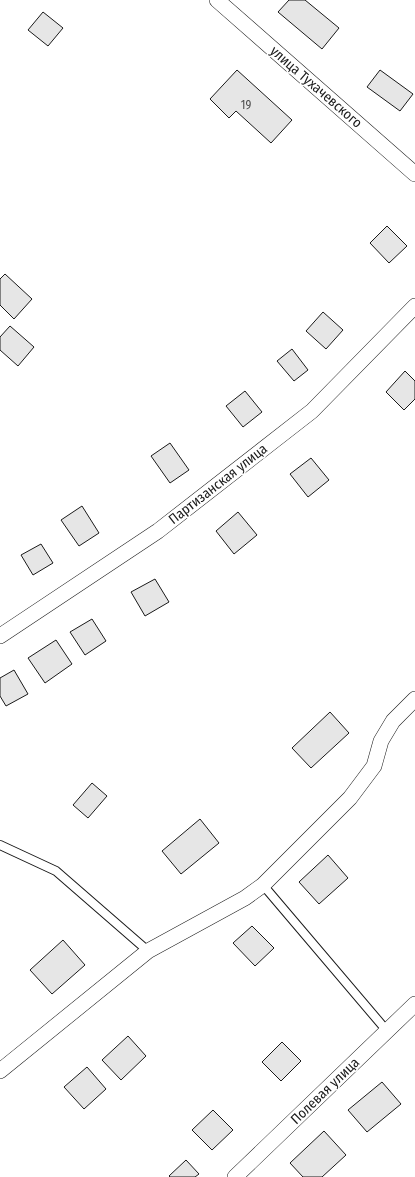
<svg xmlns="http://www.w3.org/2000/svg" width="415" height="1177" font-family="'Fira Sans Condensed',sans-serif">
  <style>
    .building { fill: #e6e6e6; stroke: #1a1a1a }
    .lines { fill: none; stroke-linecap: round; stroke-linejoin: round }
    .service-casing { stroke: #1a1a1a; stroke-width: 10 }
    .minor-casing { stroke: #1a1a1a; stroke-width: 16 }
    .service { stroke: #fff; stroke-width: 8 }
    .minor { stroke: #fff; stroke-width: 15 }
    .labels { text-anchor: middle; dominant-baseline: central; stroke-width: 3; stroke-linejoin: round; paint-order: stroke }
    .number-label { font-size: 12px; fill: #4d4d4d }
    .street-label { font-size: 14px; fill: #1a1a1a; stroke: #fff }
  </style>
  <rect width="100%" height="100%" fill="#fff"/>
  <!-- building -->
  <path class="building" d="M 289,0 L 305,0 L 339,28 L 322,49 L 278,12 Z
    M 43,12 L 63,28 L 48,46 L 28,30 Z
    M 237,70 L 292,120 L 271,143 L 236,111 L 229,118 L 210,99 Z
    M 380,70 L 413,94 L 400,111 L 367,87 Z
    M 387,226 L 407,246 L 389,263 L 370,243 Z
    M 5,274 L 32,299 L 14,319 L 0,305 L 0,279 Z
    M 323,312 L 343,330 L 326,349 L 306,331 Z
    M 10,326 L 34,347 L 18,366 L 0,350 L 0,337 Z
    M 292,349 L 308,370 L 294,381 L 277,361 Z
    M 405,371 L 415,381 L 415,399 L 404,410 L 386,392 Z
    M 245,391 L 262,412 L 243,427 L 226,406 Z
    M 170,443 L 189,470 L 170,483 L 151,456 Z
    M 311,458 L 329,480 L 308,497 L 290,474 Z
    M 82,506 L 99,533 L 79,546 L 61,520 Z
    M 238,512 L 257,535 L 234,554 L 216,531 Z
    M 41,544 L 53,563 L 33,575 L 21,555 Z
    M 155,579 L 169,602 L 145,616 L 131,592 Z
    M 92,619 L 106,641 L 85,655 L 70,632 Z
    M 56,640 L 72,664 L 45,683 L 28,658 Z
    M 14,670 L 28,694 L 6,706 L 0,696 L 0,678 Z
    M 330,712 L 349,733 L 311,768 L 292,748 Z
    M 92,783 L 107,796 L 88,818 L 73,805 Z
    M 200,819 L 219,843 L 181,874 L 162,851 Z
    M 328,855 L 348,878 L 319,904 L 299,882 Z
    M 252,926 L 274,948 L 255,966 L 233,943 Z
    M 63,940 L 85,965 L 52,994 L 30,970 Z
    M 128,1036 L 146,1056 L 121,1080 L 102,1060 Z
    M 282,1042 L 301,1061 L 281,1081 L 262,1062 Z
    M 87,1067 L 106,1089 L 84,1109 L 64,1087 Z
    M 382,1082 L 401,1104 L 367,1132 L 348,1110 Z
    M 213,1110 L 233,1130 L 212,1150 L 192,1130 Z
    M 324,1131 L 346,1155 L 322,1177 L 303,1177 L 290,1163 Z
    M 186,1160 L 199,1174 L 195,1177 L 170,1177 L 169,1176 Z"/>
  <g class="lines">
    <defs>
      <path id="service" d="M 0,845 L 56,871 L 148,951
        M 263,885 L 387,1031"/>
      <path id="minor" d="M 217,0 L 415,174
        M 0,636 L 158,531 L 312,411 L 415,306
        M 0,1071 L 148,951 L 245,898 L 263,885 L 350,798 L 374,766 L 381,741 L 393,721 L 415,699
        M 235,1177 L 415,1004"/>
    </defs>
    <!-- service casing -->
    <use href="#service" class="service-casing"/>
    <!-- minor casing -->
    <use href="#minor" class="minor-casing"/>
    <!-- service -->
    <use href="#service" class="service"/>
    <!-- minor -->
    <use href="#minor" class="minor"/>
  </g>
  <g class="labels">
    <!-- number labels -->
    <g class="number-label">
      <text x="246" y="105">19</text>
    </g>
    <!-- street labels -->
    <g class="street-label">
      <text transform="translate(316 87) rotate(41)">улица Тухачевского</text>
      <text transform="translate(218 484) rotate(-38)">Партизанская улица</text>
      <text transform="translate(325 1091) rotate(-44)">Полевая улица</text>
    </g>
  </g>
</svg>
